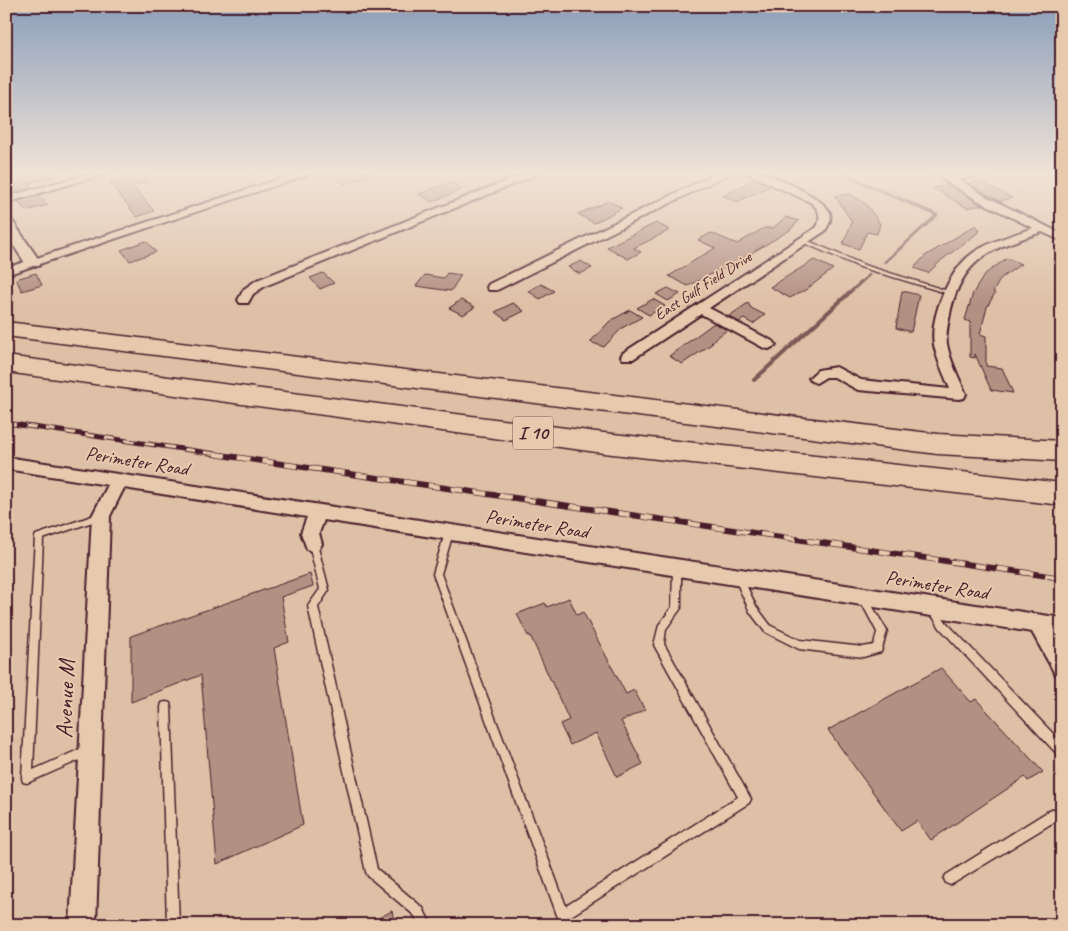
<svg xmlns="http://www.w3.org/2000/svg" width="1068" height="931" font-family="Caveat,sans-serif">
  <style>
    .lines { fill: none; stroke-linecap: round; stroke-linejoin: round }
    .stream-far1 { stroke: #7e5857; stroke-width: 3 }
    .stream { stroke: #7e5857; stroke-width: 4 }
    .building { fill: #b29082; stroke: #4a1f2b }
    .lane-casing { stroke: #4a1f2b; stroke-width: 3 }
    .street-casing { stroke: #4a1f2b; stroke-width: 4 }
    .secondary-casing { stroke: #4a1f2b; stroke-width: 4 }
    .highway-casing { stroke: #4a1f2b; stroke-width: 3 }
    .lane { fill: #e7caae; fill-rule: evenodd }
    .street { fill: #e7caae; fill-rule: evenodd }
    .secondary { fill: #e7caae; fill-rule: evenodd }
    .highway { fill: #e7caae; fill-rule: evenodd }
    .rail-far1-casing { stroke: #4a1f2b; stroke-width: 5 }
    .rail-casing { stroke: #4a1f2b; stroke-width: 6 }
    .rail-far1 { stroke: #e7caae; stroke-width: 3; stroke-dasharray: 10; stroke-linecap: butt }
    .rail { stroke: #e7caae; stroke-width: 4.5; stroke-dasharray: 12; stroke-linecap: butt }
    .labels { text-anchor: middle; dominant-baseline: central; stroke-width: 4; stroke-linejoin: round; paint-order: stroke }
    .far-street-label { font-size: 16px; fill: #4a1f2b; stroke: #e7caae }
    .shield { fill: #e7caae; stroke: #795252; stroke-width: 1 }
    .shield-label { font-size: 19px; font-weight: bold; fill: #4a1f2b }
    .street-label { font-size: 20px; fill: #4a1f2b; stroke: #e7caae }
    .near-street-label { font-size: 24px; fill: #4a1f2b; stroke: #e7caae }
  </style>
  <rect width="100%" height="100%" fill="#dec0a6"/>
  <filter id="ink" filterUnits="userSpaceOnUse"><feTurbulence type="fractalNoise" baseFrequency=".02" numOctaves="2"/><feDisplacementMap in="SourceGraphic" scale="10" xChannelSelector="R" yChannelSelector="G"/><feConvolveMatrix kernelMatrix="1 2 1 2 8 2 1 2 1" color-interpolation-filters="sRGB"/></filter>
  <g filter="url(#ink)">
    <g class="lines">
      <!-- stream-far1 -->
      <path class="stream-far1" d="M 844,172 L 845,175 L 937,215 L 885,262
        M 847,295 L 869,275"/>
      <!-- stream -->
      <path class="stream" d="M 754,380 L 848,294"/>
    </g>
    <!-- building -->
    <path class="building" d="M 17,172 L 56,172 L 57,176 L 29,183 L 33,188 L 13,193 L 6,184 L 6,175 Z
      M 142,172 L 151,181 L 133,186 L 154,211 L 137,217 L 110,183 L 126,178 L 128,180 L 127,176 Z
      M 326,172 L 373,172 L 373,174 L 344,184 Z
      M 754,179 L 770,186 L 737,202 L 723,196 Z
      M 979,181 L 1012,198 L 1000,201 L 967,183 Z
      M 451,182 L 463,189 L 432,202 L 419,194 Z
      M 949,185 L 978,203 L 983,205 L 967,208 L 933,188 Z
      M 850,194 L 866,204 L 880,224 L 877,234 L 867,232 L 859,249 L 843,244 L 852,222 L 835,196 Z
      M 39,195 L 48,205 L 26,211 L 18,201 Z
      M 609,201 L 622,208 L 594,223 L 578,214 Z
      M 786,217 L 799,221 L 790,230 L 725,269 L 723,268 L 688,286 L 669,276 L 715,248 L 698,240 L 711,233 L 737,244 L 764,228 L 773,228 Z
      M 656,223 L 670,230 L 634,248 L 641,252 L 628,259 L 607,247 Z
      M 976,225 L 980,231 L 943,259 L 928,273 L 914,268 L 925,256 Z
      M 146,241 L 156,252 L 130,261 L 121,250 Z
      M 1007,258 L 1021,264 L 1001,278 L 993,292 L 995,293 L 987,307 L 980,334 L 986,336 L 986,366 L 1002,368 L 1013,393 L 991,390 L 975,354 L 975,358 L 970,357 L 970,322 L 965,320 L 973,293 L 985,274 Z
      M 814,260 L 833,269 L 807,289 L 790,298 L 770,287 Z
      M 581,261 L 592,268 L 580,274 L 568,267 Z
      M 36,273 L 42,285 L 22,291 L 16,279 Z
      M 323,273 L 334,283 L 320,289 L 310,278 Z
      M 447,273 L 461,275 L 451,291 L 416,286 L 425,275 L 444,278 Z
      M 541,284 L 554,291 L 540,299 L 528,291 Z
      M 668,288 L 680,294 L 668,301 L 656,294 Z
      M 902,291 L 919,295 L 911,332 L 896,328 Z
      M 653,299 L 665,306 L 649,315 L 637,308 Z
      M 461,300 L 475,307 L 463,315 L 449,308 Z
      M 513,303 L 524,311 L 506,320 L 495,312 Z
      M 748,303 L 751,308 L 765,315 L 753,324 L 744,319 L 739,322 L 729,316 Z
      M 630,310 L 642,317 L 622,328 L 604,347 L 590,342 L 610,321 Z
      M 714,323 L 727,330 L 711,342 L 713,343 L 682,364 L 669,356 Z
      M 310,574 L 313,586 L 281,597 L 289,642 L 274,648 L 303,825 L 217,864 L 201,675 L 131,702 L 131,636 Z
      M 569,598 L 577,615 L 583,612 L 626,694 L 634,690 L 645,710 L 621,721 L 643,764 L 617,777 L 596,733 L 570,745 L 560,724 L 569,720 L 530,635 L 528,636 L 517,614 L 545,603 L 547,607 Z
      M 941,668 L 971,702 L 976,699 L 1043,772 L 1028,781 L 1025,777 L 931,840 L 917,821 L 901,831 L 828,730 Z
      M 392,911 L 395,925 L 365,925 Z"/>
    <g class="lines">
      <defs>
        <path id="lane" d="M 802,240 L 806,240 L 864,265 L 951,292 L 948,294 L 946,293 L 860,267 L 802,242 Z
          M 101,513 L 104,514 L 105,516 L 104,518 L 43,539 L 33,770 L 87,746 L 91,747 L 92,751 L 91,755 L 27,783 L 23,782 L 22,778 L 35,537 L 36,535 Z
          M 449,530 L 452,531 L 453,533 L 441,574 L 566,906 L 738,797 L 654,645 L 659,625 L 672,607 L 673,568 L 674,565 L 677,564 L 680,565 L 681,568 L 681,608 L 666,629 L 664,644 L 751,799 L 749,803 L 563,921 L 559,919 L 557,915 L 433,574 L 445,533 L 446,531 Z
          M 313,540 L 316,541 L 317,544 L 329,590 L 318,607 L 377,869 L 423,908 L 431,925 L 418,925 L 415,916 L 368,876 L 366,872 L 308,606 L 320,589 L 309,544 L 310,541 Z
          M 738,573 L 741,574 L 756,606 L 771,626 L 800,640 L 863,647 L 874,645 L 877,632 L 859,598 L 860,595 L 863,594 L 866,595 L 887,631 L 881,652 L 863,657 L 799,649 L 765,632 L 750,612 L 734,577 L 735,574 Z
          M 933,605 L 936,606 L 946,622 L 1062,743 L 1062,756 L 1058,755 L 940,628 L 928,609 L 930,606 Z
          M 166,702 L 170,703 L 171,707 L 179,925 L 167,925 L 161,707 L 162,703 Z
          M 1062,806 L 1062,817 L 954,883 L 950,885 L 946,883 L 944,879 L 946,875 L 1047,812 Z"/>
        <path id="street" d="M 95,172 L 111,172 L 6,203 L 6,197 Z
          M 301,172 L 316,172 L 6,275 L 6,268 Z
          M 529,172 L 543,172 L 265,286 L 253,294 L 248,303 L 240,303 L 238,300 L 244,289 L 257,280 Z
          M 719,172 L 732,172 L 497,290 L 489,290 L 487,287 L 489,284 Z
          M 744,172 C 748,172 752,172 756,172 C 771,174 825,198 830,213 C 832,220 828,226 825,231 L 709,308 L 774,342 L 776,345 L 769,349 L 764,348 L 701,314 L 633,359 L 623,359 L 621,356 L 623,353 L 817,227 C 822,216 819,209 810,202 Z
          M 934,172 L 946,172 L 950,175 L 993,172 L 988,175 L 958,179 L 987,197 L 1062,234 L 1062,241 L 1042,232 C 994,248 964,256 951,309 C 949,320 945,333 947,344 C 950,361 959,378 966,394 L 964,398 L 959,399 L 858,390 L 834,377 L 826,377 L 816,383 L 811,381 L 809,378 L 818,370 L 836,367 L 861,380 L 950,389 C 944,374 937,360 934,345 C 929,317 950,269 973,253 C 991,241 1013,235 1033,228 L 979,201 L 944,180 Z
          M 6,457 L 1062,618 L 1062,636 L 1056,635 L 1062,646 L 1062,677 L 1055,674 L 1032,632 L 324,520 L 319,533 L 322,544 L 319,549 L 313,552 L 307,549 L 301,533 L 307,517 L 124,488 L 110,516 L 96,925 L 70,925 L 92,516 L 108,485 L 6,469 Z"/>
        <path id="secondary" d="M 6,218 L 11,219 L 41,263 L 39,266 L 27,266 L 25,263 L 6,234 Z"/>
        <path id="highway" d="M 6,322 L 938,434 L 1062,441 L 1062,461 L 938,454 L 6,336 Z
          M 6,356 L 604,433 L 1062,483 L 1062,505 L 604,453 L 6,372 Z"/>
      </defs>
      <!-- lane casing -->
      <use href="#lane" class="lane-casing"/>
      <!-- street casing -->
      <use href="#street" class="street-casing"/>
      <!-- secondary casing -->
      <use href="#secondary" class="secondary-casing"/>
      <!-- highway casing -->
      <use href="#highway" class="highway-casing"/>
      <!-- lane -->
      <use href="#lane" class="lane"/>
      <!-- street -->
      <use href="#street" class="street"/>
      <!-- secondary -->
      <use href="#secondary" class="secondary"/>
      <!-- highway -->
      <use href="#highway" class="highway"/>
      <defs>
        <path id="rail-far1" d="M 6,423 L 223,455"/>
        <path id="rail" d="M 214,454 L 1062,578"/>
      </defs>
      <!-- rail-far1 casing -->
      <use href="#rail-far1" class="rail-far1-casing"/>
      <!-- rail casing -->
      <use href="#rail" class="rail-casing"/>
      <!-- rail-far1 -->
      <use href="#rail-far1" class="rail-far1"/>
      <!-- rail -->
      <use href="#rail" class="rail"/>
    </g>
  </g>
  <!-- sky -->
  <linearGradient id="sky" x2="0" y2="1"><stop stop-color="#8b9eba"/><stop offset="0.57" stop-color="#f0e3d7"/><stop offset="1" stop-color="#f0e3d7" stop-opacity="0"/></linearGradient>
  <rect width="1068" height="303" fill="url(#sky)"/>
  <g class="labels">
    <!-- far-street labels -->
    <g class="far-street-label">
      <text transform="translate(703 286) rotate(-33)">East Gulf Field Drive</text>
    </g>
    <!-- shield labels -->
    <rect class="shield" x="513" y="416.5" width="40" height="33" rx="4"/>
    <g class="shield-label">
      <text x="533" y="433">I 10</text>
    </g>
    <!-- street labels -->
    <g class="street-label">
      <text transform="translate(137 461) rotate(9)">Perimeter Road</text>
      <text transform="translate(537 524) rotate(9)">Perimeter Road</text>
      <text transform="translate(937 585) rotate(9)">Perimeter Road</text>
    </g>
    <!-- near-street labels -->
    <g class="near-street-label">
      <text transform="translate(65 699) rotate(-88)">Avenue M</text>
    </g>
  </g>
  <!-- margin -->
  <rect width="1068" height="931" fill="none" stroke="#e7caae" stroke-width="25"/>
  <rect x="12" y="12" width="1043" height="906" fill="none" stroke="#4a1f2b" stroke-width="2" filter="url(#ink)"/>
</svg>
